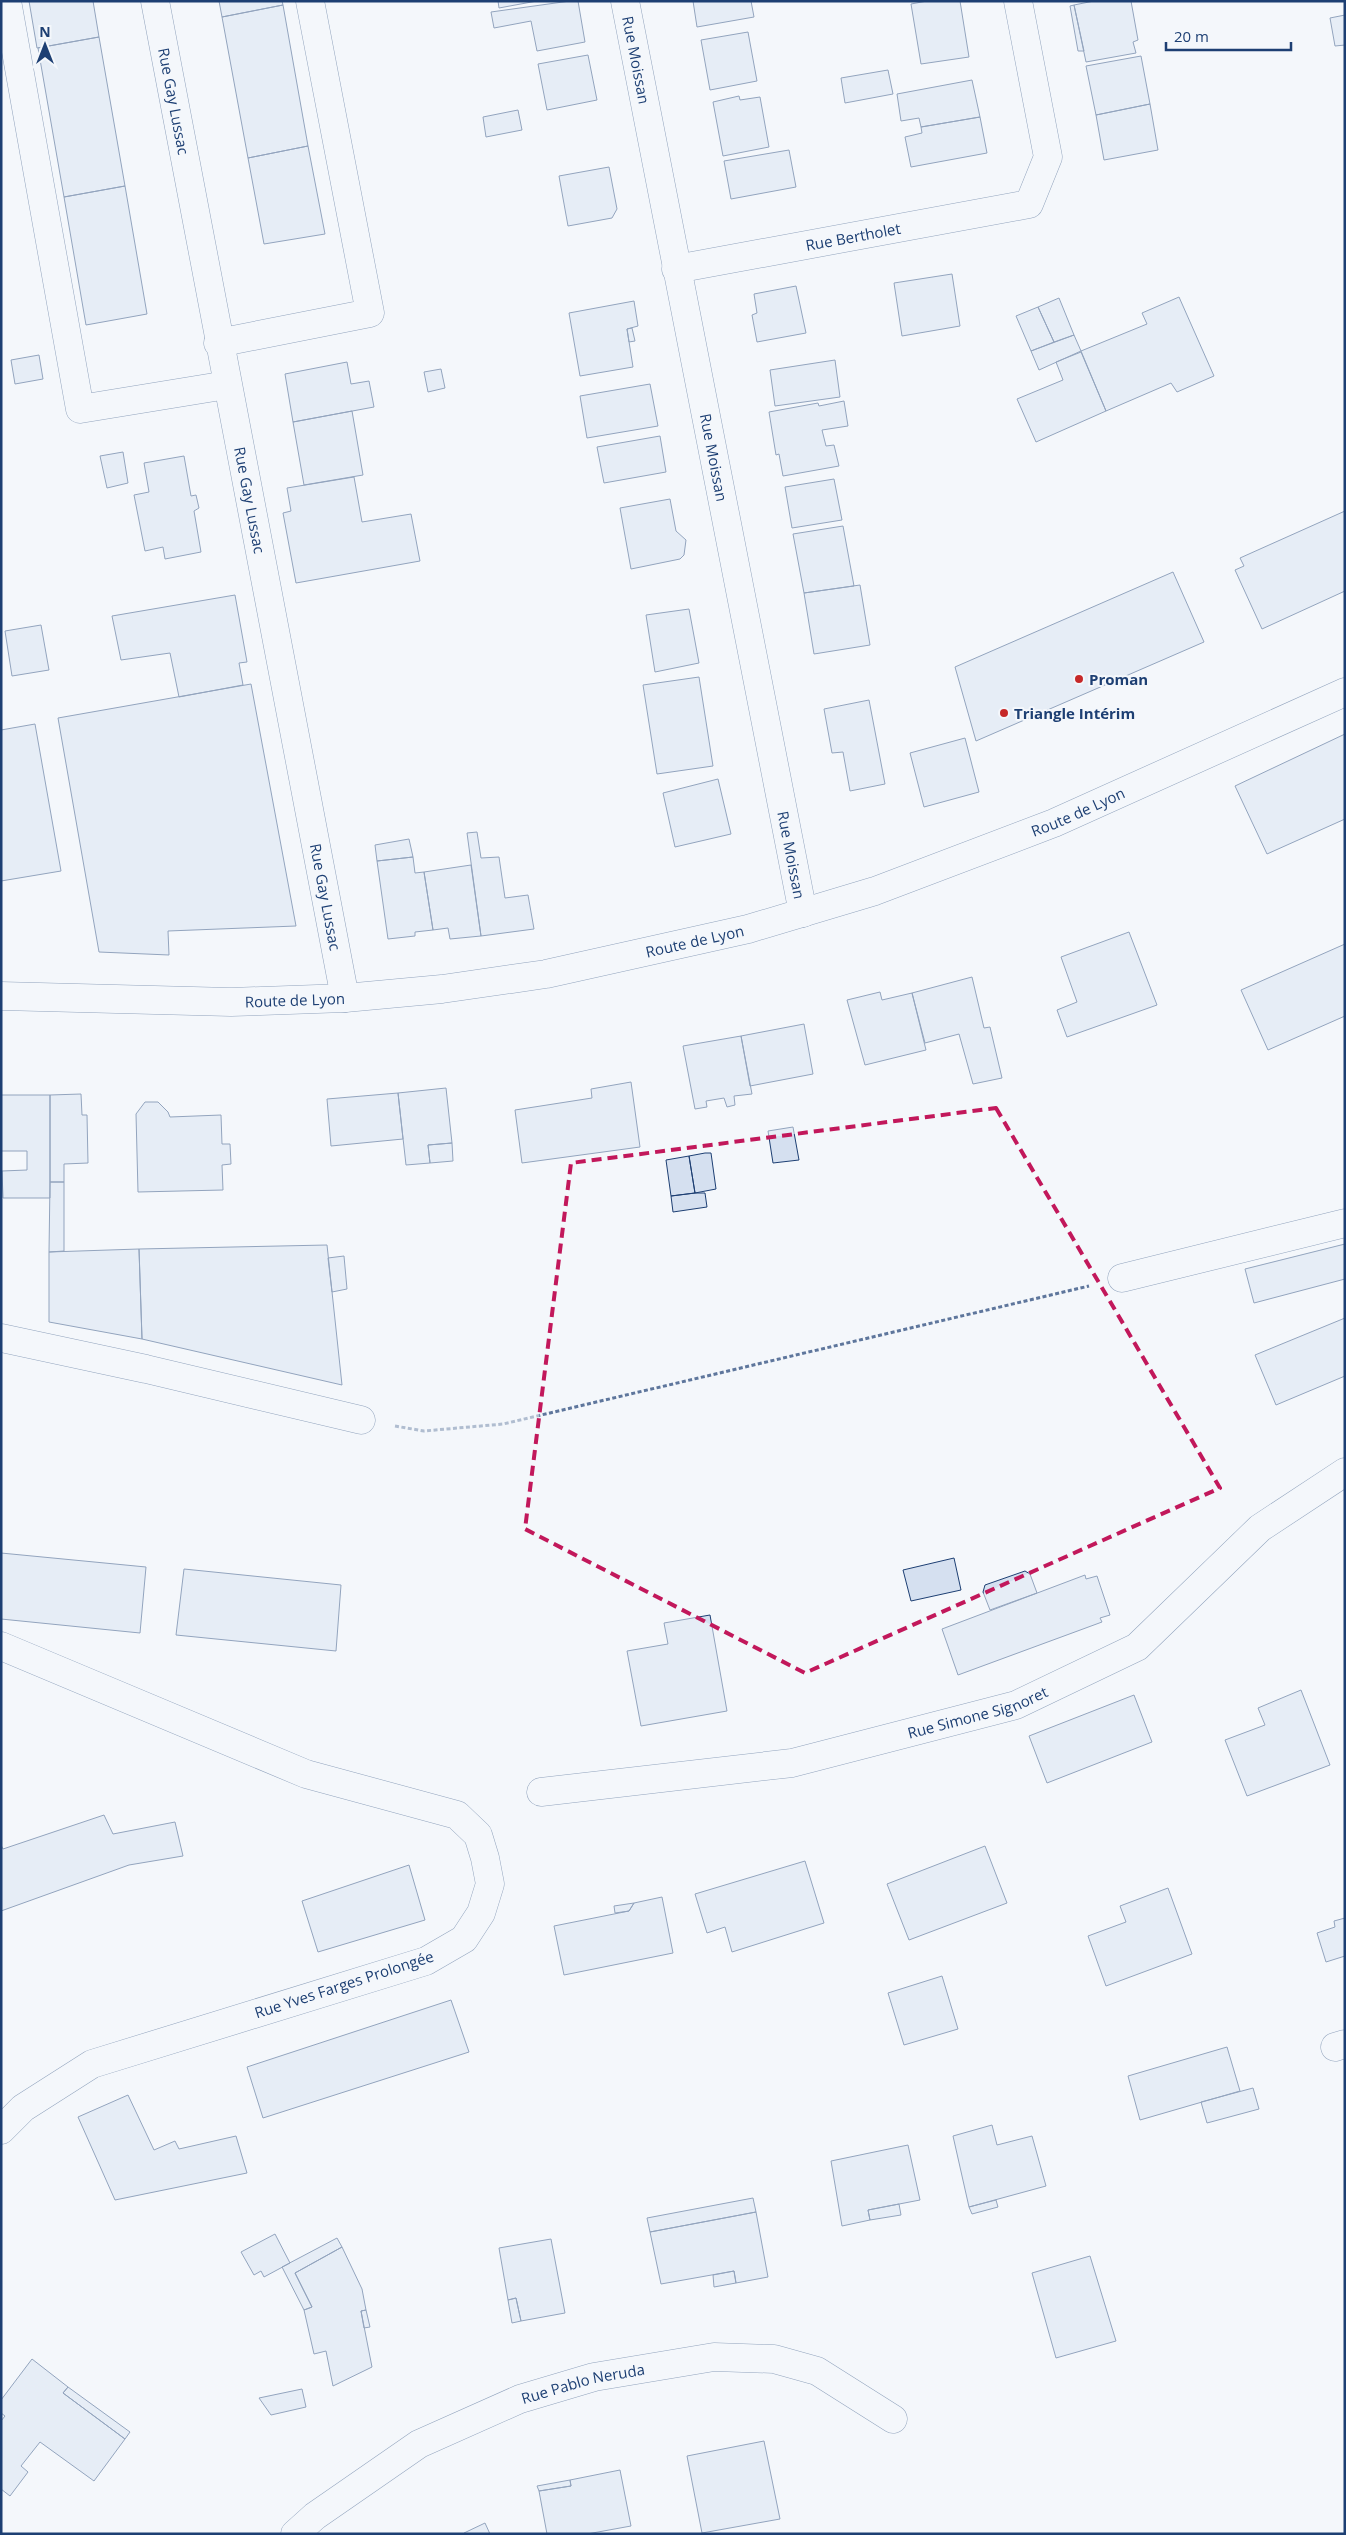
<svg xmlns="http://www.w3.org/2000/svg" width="1346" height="2535" font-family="'Open Sans',sans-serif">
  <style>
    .building { fill: #d5e0f0; stroke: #1d3f73 }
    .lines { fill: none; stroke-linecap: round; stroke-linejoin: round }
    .minor-casing { stroke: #1d3f73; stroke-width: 29 }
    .major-casing { stroke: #1d3f73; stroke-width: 29 }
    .path { stroke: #5e769c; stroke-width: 3; stroke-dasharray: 4 2.5; stroke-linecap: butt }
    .minor { stroke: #f4f7fb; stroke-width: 28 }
    .major { stroke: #f4f7fb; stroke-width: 28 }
    .marked { fill: none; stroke: #c2185b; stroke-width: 4; stroke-dasharray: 10 6; stroke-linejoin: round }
    .poi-dot { fill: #c62828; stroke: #f4f7fb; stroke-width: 2 }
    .labels { text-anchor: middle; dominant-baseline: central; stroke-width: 4; stroke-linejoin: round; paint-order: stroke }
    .street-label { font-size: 15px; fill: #1d3f73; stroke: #f4f7fb }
    .poi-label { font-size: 15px; font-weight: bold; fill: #1d3f73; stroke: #f4f7fb; text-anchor: start }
  </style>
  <rect width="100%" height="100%" fill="#f4f7fb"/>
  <!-- building -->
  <path class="building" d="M 29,1 L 93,1 L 99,37 L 37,48 Z
    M 219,1 L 282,1 L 283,5 L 222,17 Z
    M 498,1 L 537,1 L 499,8 Z
    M 570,1 L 578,1 L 585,42 L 537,51 L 531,21 L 494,28 L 491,12 Z
    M 693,1 L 751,1 L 754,17 L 697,27 Z
    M 927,1 L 960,1 L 969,57 L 921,64 L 911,4 Z
    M 1094,1 L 1131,1 L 1138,40 L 1133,42 L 1136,53 L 1086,62 L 1074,5 Z
    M 283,5 L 308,146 L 248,158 L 222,17 Z
    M 1074,5 L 1084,51 L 1078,51 L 1070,6 Z
    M 1345,15 L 1345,45 L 1335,46 L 1330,18 Z
    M 748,32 L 757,81 L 710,90 L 701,40 Z
    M 99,37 L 125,186 L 64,197 L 38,48 Z
    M 588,55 L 597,100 L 547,110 L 538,64 Z
    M 1141,56 L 1150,104 L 1096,115 L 1086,66 Z
    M 888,70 L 893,94 L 845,103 L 841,78 Z
    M 972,80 L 980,117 L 921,127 L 919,118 L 901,121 L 897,94 Z
    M 739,96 L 740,100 L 760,97 L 769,147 L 723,156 L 713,102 Z
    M 1150,104 L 1158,150 L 1104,160 L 1096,115 Z
    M 518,110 L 522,130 L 486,137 L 483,117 Z
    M 980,117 L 987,153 L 911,167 L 905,137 L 922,133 L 921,127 Z
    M 308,146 L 325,234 L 264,244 L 248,158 Z
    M 789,150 L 796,187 L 731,199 L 724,161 Z
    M 609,167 L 617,209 L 612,218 L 568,226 L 559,176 Z
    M 125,186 L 147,314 L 86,325 L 64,197 Z
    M 952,274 L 960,326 L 902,336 L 894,283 Z
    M 796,286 L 806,333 L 757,342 L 752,315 L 757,313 L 754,294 Z
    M 1179,297 L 1214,376 L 1177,392 L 1171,383 L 1106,411 L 1081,351 L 1147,324 L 1142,313 Z
    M 1059,298 L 1074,335 L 1054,342 L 1038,307 Z
    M 634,301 L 638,326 L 627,329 L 633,367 L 580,376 L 569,313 Z
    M 1038,307 L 1054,342 L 1031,351 L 1016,316 Z
    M 632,328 L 635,341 L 629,342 L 627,329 Z
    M 1074,335 L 1081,351 L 1039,370 L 1031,351 Z
    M 1081,352 L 1106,411 L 1036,442 L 1017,399 L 1063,380 L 1056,362 Z
    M 39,355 L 43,379 L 15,384 L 11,360 Z
    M 835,360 L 840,397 L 775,406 L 770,370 Z
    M 347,362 L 351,384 L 369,381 L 374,407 L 293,422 L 285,374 Z
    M 441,369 L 445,388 L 428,392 L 424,372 Z
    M 650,384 L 658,426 L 587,438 L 580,396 Z
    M 844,401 L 848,426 L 822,430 L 826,446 L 834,445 L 839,466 L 783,476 L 779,454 L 776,455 L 769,412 L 818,403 L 819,406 Z
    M 352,411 L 363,475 L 304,485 L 293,422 Z
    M 660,436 L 666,472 L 604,483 L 597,447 Z
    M 123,452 L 128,483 L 107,488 L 100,456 Z
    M 184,456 L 191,496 L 196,495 L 199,508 L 194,511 L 201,552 L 165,559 L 163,547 L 145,551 L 134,495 L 149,492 L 144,463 Z
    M 354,477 L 362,522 L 411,514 L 420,561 L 296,583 L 283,513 L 291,511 L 287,488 Z
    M 834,479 L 842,520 L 792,528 L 785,487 Z
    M 670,499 L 676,531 L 686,540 L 684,555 L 680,559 L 631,569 L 620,508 Z
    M 1345,511 L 1345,591 L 1262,629 L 1235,570 L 1244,566 L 1240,558 Z
    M 843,526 L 854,586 L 804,593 L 793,534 Z
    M 1173,572 L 1204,642 L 976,741 L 955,667 Z
    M 860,585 L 870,645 L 814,654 L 804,593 Z
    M 235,595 L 247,662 L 239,663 L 243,685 L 179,697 L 170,653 L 121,660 L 112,616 Z
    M 689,609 L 699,663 L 655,672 L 646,615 Z
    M 41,625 L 49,670 L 12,676 L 5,631 Z
    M 699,677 L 713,766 L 657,774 L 643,685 Z
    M 251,684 L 296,926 L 168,931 L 169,955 L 99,952 L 58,718 Z
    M 869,700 L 885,784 L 850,791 L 843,752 L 832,753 L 824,709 Z
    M 35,724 L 61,871 L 1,881 L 1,730 Z
    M 1345,734 L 1345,819 L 1267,854 L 1235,786 Z
    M 965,738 L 979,792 L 924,807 L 910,753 Z
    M 718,779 L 731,834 L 675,847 L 663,793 Z
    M 477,832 L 481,858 L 499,857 L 505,898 L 528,895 L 534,929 L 481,936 L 467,833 Z
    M 409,839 L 413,857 L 377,861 L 375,845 Z
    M 413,857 L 415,873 L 424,872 L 433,930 L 415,932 L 415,936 L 388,939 L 377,861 Z
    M 471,865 L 481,936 L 450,939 L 448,928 L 433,930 L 424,872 Z
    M 1129,932 L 1157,1005 L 1067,1037 L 1057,1010 L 1077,1002 L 1061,957 Z
    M 1345,944 L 1345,1016 L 1268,1050 L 1241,990 Z
    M 972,977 L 984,1028 L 990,1027 L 1002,1078 L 973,1084 L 959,1034 L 925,1043 L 912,993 Z
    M 880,992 L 882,1000 L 912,993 L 926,1050 L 865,1065 L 847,1000 Z
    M 804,1024 L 813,1074 L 750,1086 L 741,1036 Z
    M 741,1036 L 752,1094 L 734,1096 L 735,1105 L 727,1107 L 724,1098 L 706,1101 L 707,1107 L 695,1109 L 683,1046 Z
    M 631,1082 L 640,1147 L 522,1163 L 515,1110 L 592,1098 L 591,1089 Z
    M 446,1088 L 452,1143 L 428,1145 L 430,1163 L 406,1165 L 398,1093 Z
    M 398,1093 L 403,1139 L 331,1146 L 327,1099 Z
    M 81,1094 L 82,1115 L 87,1115 L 88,1163 L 64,1164 L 64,1182 L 50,1182 L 50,1095 Z
    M 1,1095 L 50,1095 L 50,1198 L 3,1198 L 2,1171 L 27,1170 L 27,1151 L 1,1151 Z
    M 145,1102 L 158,1102 L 168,1112 L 170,1117 L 221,1115 L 222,1144 L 230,1144 L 231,1164 L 222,1165 L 223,1190 L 138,1192 L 136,1114 Z
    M 793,1127 L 799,1160 L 773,1163 L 768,1131 Z
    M 452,1143 L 453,1161 L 430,1163 L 428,1145 Z
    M 705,1153 L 711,1153 L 716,1189 L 695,1193 L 689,1156 Z
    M 689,1156 L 695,1193 L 671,1196 L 666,1160 Z
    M 50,1182 L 64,1182 L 64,1251 L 49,1252 Z
    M 695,1193 L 705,1193 L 707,1207 L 673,1212 L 671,1196 Z
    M 1345,1244 L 1345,1279 L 1254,1303 L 1245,1269 Z
    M 327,1245 L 342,1385 L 142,1339 L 139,1249 Z
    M 139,1249 L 142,1339 L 49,1322 L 49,1252 Z
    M 344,1256 L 347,1289 L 332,1292 L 328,1258 Z
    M 1345,1318 L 1345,1376 L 1276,1405 L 1255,1355 Z
    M 1,1553 L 146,1567 L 140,1633 L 1,1619 Z
    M 954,1558 L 961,1590 L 911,1601 L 903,1570 Z
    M 184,1569 L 341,1585 L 336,1651 L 176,1635 Z
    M 1025,1571 L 1030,1574 L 1037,1593 L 990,1610 L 983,1592 L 985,1585 Z
    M 1085,1575 L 1086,1579 L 1097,1576 L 1110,1615 L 1100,1618 L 1102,1622 L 958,1675 L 942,1629 Z
    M 710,1615 L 727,1711 L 641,1726 L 627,1651 L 668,1644 L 664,1623 Z
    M 1301,1690 L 1330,1765 L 1247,1796 L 1225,1740 L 1265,1725 L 1258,1708 Z
    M 1134,1695 L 1152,1742 L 1047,1783 L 1029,1736 Z
    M 104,1815 L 113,1834 L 175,1822 L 183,1856 L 129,1865 L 1,1911 L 1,1845 L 3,1849 Z
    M 985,1846 L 1007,1903 L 909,1940 L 887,1884 Z
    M 805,1861 L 824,1923 L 732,1952 L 725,1927 L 707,1933 L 695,1894 Z
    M 409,1865 L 425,1920 L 318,1952 L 302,1901 Z
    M 1168,1888 L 1192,1954 L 1106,1986 L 1088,1936 L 1126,1922 L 1120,1906 Z
    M 662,1897 L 673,1953 L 564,1975 L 554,1926 L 629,1911 L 634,1903 Z
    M 634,1903 L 629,1911 L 615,1913 L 614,1906 Z
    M 1345,1918 L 1345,1956 L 1326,1962 L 1317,1933 L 1335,1927 L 1334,1921 Z
    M 942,1976 L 958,2029 L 904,2045 L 888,1993 Z
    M 451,2000 L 469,2052 L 263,2118 L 247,2067 Z
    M 1227,2047 L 1240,2091 L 1140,2120 L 1128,2076 Z
    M 1253,2088 L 1259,2109 L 1207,2123 L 1201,2102 Z
    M 128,2095 L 154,2150 L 175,2141 L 179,2149 L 236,2136 L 247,2173 L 115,2200 L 78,2117 Z
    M 992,2125 L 997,2145 L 1032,2136 L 1046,2186 L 969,2207 L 953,2136 Z
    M 908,2145 L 920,2200 L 868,2210 L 870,2220 L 842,2226 L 831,2161 Z
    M 753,2198 L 756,2212 L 650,2232 L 647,2218 Z
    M 996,2200 L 998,2207 L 972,2214 L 969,2207 Z
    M 899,2204 L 901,2215 L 870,2220 L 868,2210 Z
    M 756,2212 L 768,2277 L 736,2283 L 734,2271 L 661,2284 L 650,2232 Z
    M 275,2234 L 290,2263 L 264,2277 L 261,2271 L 254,2275 L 241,2252 Z
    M 337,2238 L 342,2247 L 295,2273 L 312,2307 L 304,2310 L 282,2267 Z
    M 551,2239 L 565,2313 L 521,2321 L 516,2298 L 508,2300 L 499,2248 Z
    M 342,2247 L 362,2289 L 366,2310 L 361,2311 L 372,2367 L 333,2386 L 326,2351 L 314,2354 L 304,2310 L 312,2307 L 295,2273 Z
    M 1090,2256 L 1116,2341 L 1056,2358 L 1032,2273 Z
    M 734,2271 L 736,2283 L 714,2287 L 713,2275 Z
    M 516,2298 L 521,2321 L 512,2323 L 508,2300 Z
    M 366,2310 L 370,2327 L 364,2328 L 361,2311 Z
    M 32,2359 L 68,2387 L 63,2393 L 125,2439 L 94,2481 L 40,2442 L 21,2466 L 28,2472 L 10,2496 L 1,2489 L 1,2421 L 5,2416 L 1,2413 L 1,2400 Z
    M 68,2387 L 130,2432 L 125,2439 L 63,2393 Z
    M 302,2389 L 306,2407 L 271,2415 L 259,2398 Z
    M 764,2441 L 780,2519 L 702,2533 L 687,2456 Z
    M 620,2470 L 631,2526 L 587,2534 L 547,2534 L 539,2491 L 571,2486 L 570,2480 Z
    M 570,2480 L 571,2486 L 539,2491 L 537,2486 Z
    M 485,2523 L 490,2534 L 464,2534 L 464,2533 Z"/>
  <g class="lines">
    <defs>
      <g id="minor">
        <path d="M 7,1 L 80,409 L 227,385"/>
        <path id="s1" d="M 155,1 L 345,998"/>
        <path id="s2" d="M 625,1 L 803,913"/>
        <path id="s3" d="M 676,269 L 1029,204 L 1048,157 L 1018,1"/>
        <path d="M 218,343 L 370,313 L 310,1"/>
        <path d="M 1122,1278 L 1345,1223"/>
        <path d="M 1,1338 L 146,1369 L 361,1420"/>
        <path d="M 1,1646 L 306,1774 L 457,1815 L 478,1835 L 485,1858 L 490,1884 L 481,1913 L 464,1939 L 426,1961 L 92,2064 L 23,2108 L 1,2130"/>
        <path id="s4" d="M 541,1792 L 792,1763 L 1016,1705 L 1137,1647 L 1260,1528 L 1345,1472"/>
        <path d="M 1335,2047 L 1345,2044"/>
        <path id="s5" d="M 295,2534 L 315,2516 L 419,2444 L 520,2399 L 594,2377 L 714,2357 L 774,2359 L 817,2371 L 893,2419"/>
      </g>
      <g id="major">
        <path id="s6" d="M 1,996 L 231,1002 L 345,998 L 442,989 L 546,974 L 748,929 L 875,891 L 1054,823 L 1345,692"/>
      </g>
    </defs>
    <!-- minor casing -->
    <use href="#minor" class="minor-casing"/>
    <!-- major casing -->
    <use href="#major" class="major-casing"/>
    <!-- path -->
    <path class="path" d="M 395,1426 L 424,1431 L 503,1424 L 1089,1286"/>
    <!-- minor -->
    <use href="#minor" class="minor"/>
    <!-- major -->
    <use href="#major" class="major"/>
  </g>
  <!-- marked area -->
  <path d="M0 0H1346V2535H0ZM 996,1108 L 1220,1488 L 805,1673 L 525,1529 L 571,1163 Z" fill="#f4f7fb" fill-opacity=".55" fill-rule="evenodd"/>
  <path class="marked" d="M 996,1108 L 1220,1488 L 805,1673 L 525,1529 L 571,1163 Z"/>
  <!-- markers -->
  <g class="poi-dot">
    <circle cx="1079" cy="679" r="5"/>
    <circle cx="1004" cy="713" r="5"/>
  </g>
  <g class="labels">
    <!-- street labels -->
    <g class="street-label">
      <text stroke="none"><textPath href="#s2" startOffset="60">Rue Moissan</textPath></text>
      <text stroke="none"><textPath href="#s1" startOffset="102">Rue Gay Lussac</textPath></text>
      <text stroke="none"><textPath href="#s3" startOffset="180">Rue Bertholet</textPath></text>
      <text stroke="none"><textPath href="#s2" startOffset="465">Rue Moissan</textPath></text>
      <text stroke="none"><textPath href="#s1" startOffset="508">Rue Gay Lussac</textPath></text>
      <text stroke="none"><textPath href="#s6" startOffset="1104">Route de Lyon</textPath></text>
      <text stroke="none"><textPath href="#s2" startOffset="870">Rue Moissan</textPath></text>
      <text stroke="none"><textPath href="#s1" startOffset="912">Rue Gay Lussac</textPath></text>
      <text stroke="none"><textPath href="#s6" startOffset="699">Route de Lyon</textPath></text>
      <text stroke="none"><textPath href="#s6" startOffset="294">Route de Lyon</textPath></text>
      <text stroke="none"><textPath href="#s4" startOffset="445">Rue Simone Signoret</textPath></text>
      <text transform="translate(344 1984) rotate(-18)">Rue Yves Farges Prolongée</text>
      <text stroke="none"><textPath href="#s5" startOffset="329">Rue Pablo Neruda</textPath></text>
    </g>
    <!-- poi labels -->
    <g class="poi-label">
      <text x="1089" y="679">Proman</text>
      <text x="1014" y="713">Triangle Intérim</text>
    </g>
  </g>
  <!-- border -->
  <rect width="1346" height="2535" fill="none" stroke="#1d3f73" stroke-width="5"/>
  <!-- north arrow -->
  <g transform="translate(45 45)" stroke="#f4f7fb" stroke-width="4" paint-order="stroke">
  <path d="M0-4L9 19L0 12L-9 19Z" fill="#1d3f73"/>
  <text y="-8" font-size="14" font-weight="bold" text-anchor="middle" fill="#1d3f73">N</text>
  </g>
  <!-- scale -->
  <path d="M1166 42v8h125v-8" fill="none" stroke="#1d3f73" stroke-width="2.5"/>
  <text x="1174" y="42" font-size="15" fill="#1d3f73" stroke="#f4f7fb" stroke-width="4" paint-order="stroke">20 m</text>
</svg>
